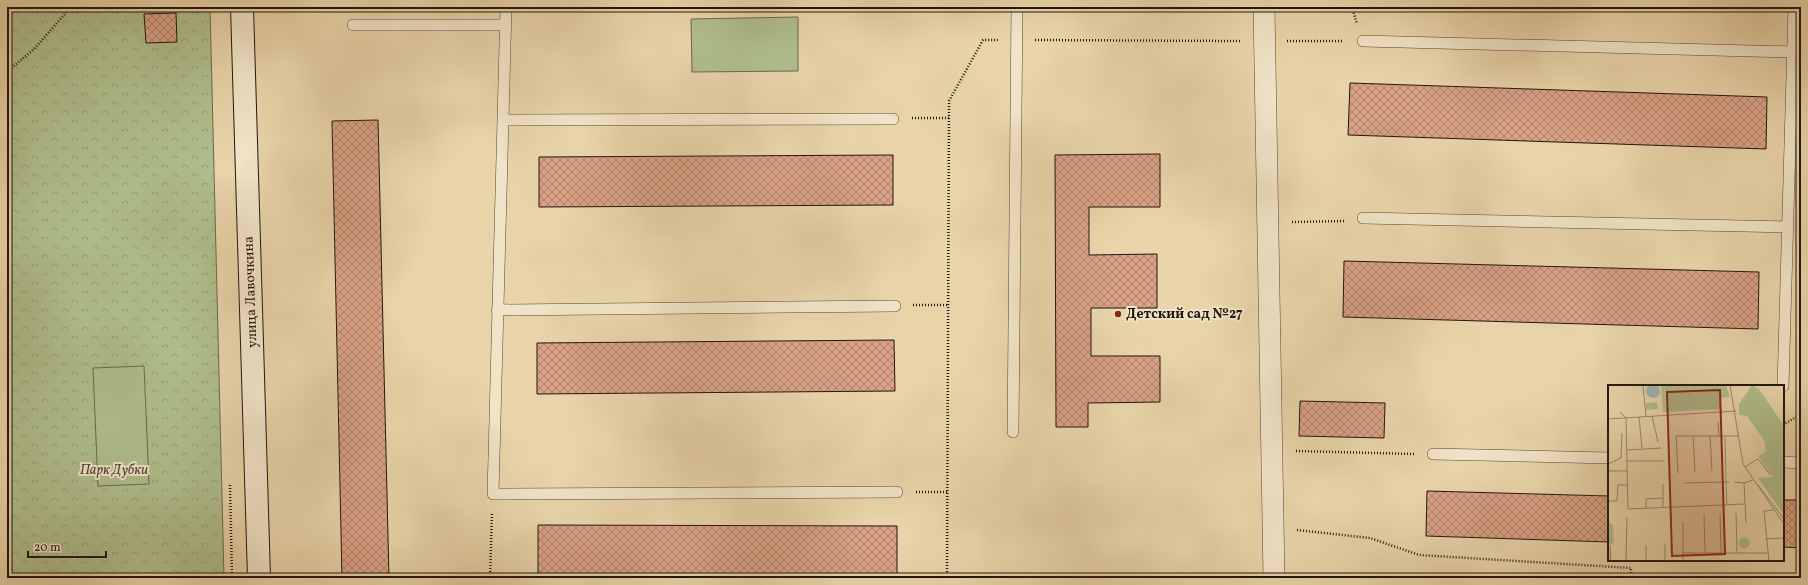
<svg xmlns="http://www.w3.org/2000/svg" width="1808" height="585" font-family="Vollkorn,serif">
  <style>
    .park { fill: url(#park-crowns); stroke: #686a4e }
    .pitch { fill: #b0be8d; stroke: #686a4e }
    .building { fill: url(#building-cross-hatch); stroke: #211610 }
    .lines { fill: none; stroke-linecap: round; stroke-linejoin: round }
    .lane-casing { stroke: #534636; stroke-width: 12 }
    .street-casing { stroke: #534636; stroke-width: 22 }
    .secondary-casing { stroke: #211610; stroke-width: 24 }
    .path { stroke: #211610; stroke-width: 2.5; stroke-dasharray: 1 2; stroke-linecap: butt }
    .lane { stroke: #f1e3c7; stroke-width: 11 }
    .street { stroke: #f1e3c7; stroke-width: 21 }
    .secondary { stroke: #f1e3c7; stroke-width: 22 }
    .poi-dot { fill: #8f2418; stroke: #f1e3c7; stroke-width: 1.5 }
    .labels { text-anchor: middle; dominant-baseline: central; stroke-width: 4; stroke-linejoin: round; paint-order: stroke }
    .street-label { font-size: 14px; fill: #211610; stroke: #f1e3c7 }
    .poi-label { font-size: 14px; font-weight: bold; fill: #211610; stroke: #f1e3c7; text-anchor: start }
    .park-label { font-size: 14px; font-style: italic; fill: #4c4836; stroke: #f1e3c7 }
    .inset-road { fill: none; stroke: #99886c; stroke-width: 1 }
    .view { fill: #8f2418; fill-opacity: 0.15; stroke: #8f2418; stroke-width: 2 }
    .inset-edge { fill: none; stroke: #211610; stroke-width: 2 }
  </style>
  <defs>
    <pattern id="park-crowns" width="20" height="18" patternUnits="userSpaceOnUse"><rect width="20" height="18" fill="#b0be8d"/><path d="M2 6a3 3 0 1 1 6 0M12 15a3 3 0 1 1 6 0" fill="none" stroke="#97a379"/></pattern>
    <pattern id="building-cross-hatch" width="8" height="8" patternUnits="userSpaceOnUse"><rect width="8" height="8" fill="#d9a185"/><path d="M0 0l8 8M0 8l8-8" fill="none" stroke="#b0826b"/></pattern>
  </defs>
  <rect width="100%" height="100%" fill="#e9d4a9"/>
  <filter id="stains"><feTurbulence type="fractalNoise" baseFrequency=".005" numOctaves="4"/><feColorMatrix values="0 0 0 0 .2 0 0 0 0 .09 0 0 0 0 .02 0 0 0 .5 -.17"/></filter>
  <radialGradient id="worn" r=".72"><stop offset=".6" stop-color="#630" stop-opacity="0"/><stop offset="1" stop-color="#630" stop-opacity=".3"/></radialGradient>
  <!-- park -->
  <path class="park" d="M 7,7 L 210,7 L 224,578 L 7,578 Z"/>
  <!-- pitch -->
  <path class="pitch" d="M 798,17 L 798,71 L 692,72 L 691,19 Z
    M 144,366 L 149,484 L 98,486 L 93,368 Z"/>
  <!-- building -->
  <path class="building" d="M 176,13 L 177,42 L 146,43 L 144,14 Z
    M 1350,83 L 1767,97 L 1766,149 L 1348,135 Z
    M 378,120 L 389,578 L 342,578 L 332,121 Z
    M 1160,154 L 1160,207 L 1089,207 L 1089,255 L 1157,254 L 1157,308 L 1091,308 L 1091,356 L 1160,356 L 1160,402 L 1088,403 L 1088,427 L 1056,427 L 1055,155 Z
    M 893,155 L 893,205 L 539,207 L 539,157 Z
    M 1344,261 L 1759,272 L 1758,329 L 1343,317 Z
    M 894,340 L 895,391 L 537,394 L 537,343 Z
    M 1300,401 L 1385,403 L 1384,438 L 1299,436 Z
    M 1427,491 L 1609,496 L 1609,542 L 1426,536 Z
    M 1783,500 L 1801,500 L 1801,548 L 1783,547 Z
    M 538,525 L 897,526 L 897,577 L 538,577 Z"/>
  <g class="lines">
    <defs>
      <path id="lane" d="M 506,7 L 493,494 L 897,492
        M 353,25 L 505,25
        M 1363,41 L 1793,52
        M 503,120 L 893,119
        M 1363,218 L 1787,227
        M 497,310 L 895,306
        M 1783,386 L 1794,7
        M 1013,432 L 1017,7
        M 1433,454 L 1609,458
        M 1783,462 L 1801,463"/>
      <path id="street" d="M 1264,7 L 1274,578"/>
      <path id="secondary" d="M 242,7 L 259,578"/>
    </defs>
    <!-- lane casing -->
    <use href="#lane" class="lane-casing"/>
    <!-- street casing -->
    <use href="#street" class="street-casing"/>
    <!-- secondary casing -->
    <use href="#secondary" class="secondary-casing"/>
    <!-- path -->
    <path class="path" d="M 1352,7 L 1357,24
      M 1035,40 L 1240,41
      M 1287,41 L 1344,41
      M 7,72 L 34,49 L 71,7
      M 912,118 L 949,118
      M 1292,222 L 1345,221
      M 913,305 L 948,305
      M 1783,425 L 1801,414
      M 1296,451 L 1415,454
      M 230,485 L 232,578
      M 916,492 L 947,492
      M 1297,530 L 1370,538 L 1419,555 L 1631,568 L 1631,578
      M 490,578 L 492,513
      M 947,578 L 949,101 L 983,40 L 998,40"/>
    <!-- lane -->
    <use href="#lane" class="lane"/>
    <!-- street -->
    <use href="#street" class="street"/>
    <!-- secondary -->
    <use href="#secondary" class="secondary"/>
  </g>
  <!-- markers -->
  <circle class="poi-dot" cx="1118" cy="314" r="4"/>
  <g class="labels">
    <!-- street labels -->
    <g class="street-label">
      <text transform="translate(251 292) rotate(-92)">улица Лавочкина</text>
    </g>
    <!-- poi labels -->
    <g class="poi-label">
      <text x="1126" y="314">Детский сад №27</text>
    </g>
    <!-- park labels -->
    <g class="park-label">
      <text x="114" y="470">Парк Дубки</text>
    </g>
  </g>
  <!-- overview -->
  <g transform="translate(1608 385)">
    <rect width="176" height="176" fill="#e9d4a9"/>
    <path d="M 0,137 L 5,140 L 6,158 L 1,159 L 2,176 L 0,176 Z" fill="#b0be8d"/>
    <path d="M 53,0 L 118,0 L 122,12 L 112,13 L 113,24 L 55,27 ZM 144,0 L 151,4 L 176,41 L 176,130 L 150,93 L 165,92 L 150,71 L 158,67 L 156,55 L 139,31 L 131,30 L 131,19 Z" fill="#b0be8d"/>
    <path d="M 49,17 L 50,24 L 38,25 L 38,18 ZM130.5 158a5.5 5.5 0 1 1 11 0a5.5 5.5 0 1 1-11 0Z" fill="#b0be8d"/>
    <path d="M38 6a7 7 0 1 1 14 0a7 7 0 1 1-14 0Z" fill="#99b7af"/>
    <path class="inset-road" d="M 35,0 L 38,32M 122,0 L 135,79 L 176,139M 12,27 L 18,33 L 20,124 L 137,119M 44,31 L 50,57M 31,32 L 34,63M 0,34 L 128,26M 110,37 L 111,51M 85,51 L 87,87M 102,51 L 104,86M 19,65 L 53,63M 19,76 L 56,76M 0,79 L 13,73 L 14,48M 137,82 L 150,74 L 163,91M 1,86 L 19,86M 70,88 L 68,51 L 131,51M 126,97 L 136,98 L 145,95M 76,98 L 118,97 L 117,51M 136,98 L 138,138M 55,99 L 55,123M 150,100 L 176,134M 0,116 L 9,116 L 10,100 L 20,100M 119,120 L 118,97 L 121,97M 38,124 L 38,114 L 55,113M 128,128 L 129,168M 96,129 L 97,168M 112,129 L 113,168M 75,137 L 75,176M 157,154 L 176,153M 57,159 L 57,176M 2,160 L 3,176M 38,160 L 38,176M 75,168 L 160,168M 18,176 L 19,132M 161,176 L 156,126 L 166,125"/>
    <path class="view" d="M 112,5 L 117,169 L 64,171 L 59,7 Z"/>
    <rect width="176" height="176" class="inset-edge"/>
  </g>
  <!-- margin -->
  <rect width="1808" height="585" fill="none" stroke="#e9d4a9" stroke-width="24"/>
  <rect x="8" y="8" width="1792" height="569" fill="none" stroke="#211610" stroke-width="2"/>
  <rect x="12" y="12" width="1784" height="561" fill="none" stroke="#211610"/>
  <!-- scale -->
  <path d="M28 551v6h78v-6" fill="none" stroke="#211610" stroke-width="2"/>
  <text x="34" y="551" font-size="12" fill="#211610" stroke="#f1e3c7" stroke-width="3" paint-order="stroke">20 m</text>
  <rect width="100%" height="100%" filter="url(#stains)"/>
  <rect width="100%" height="100%" fill="url(#worn)"/>
</svg>
